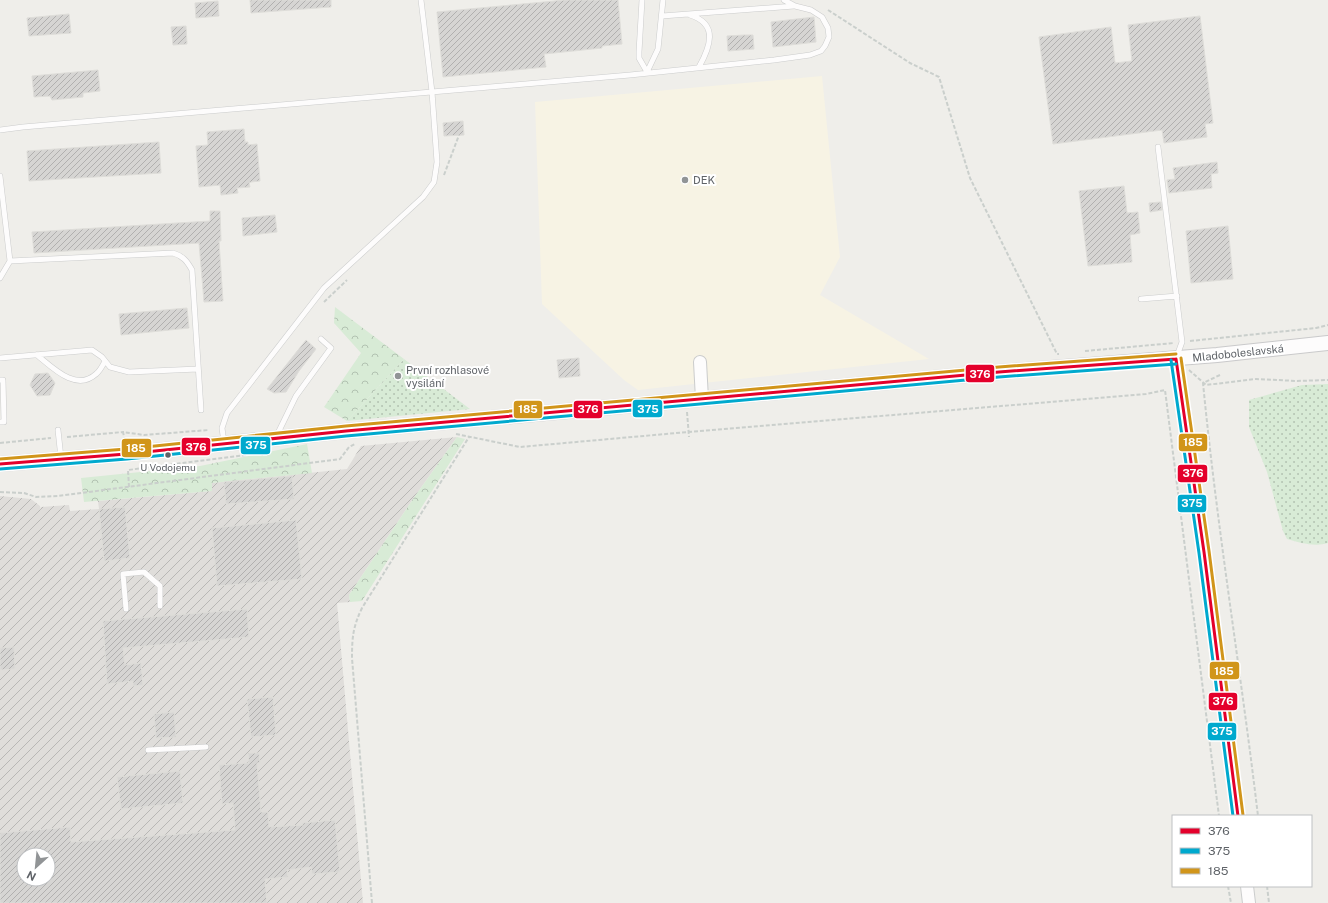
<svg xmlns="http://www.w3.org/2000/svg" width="1328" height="903" font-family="'Public Sans',sans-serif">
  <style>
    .commercial { fill: #f7f3e4 }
    .industrial { fill: url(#industrial-furrows); fill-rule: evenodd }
    .grass { fill: url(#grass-dots) }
    .forest { fill: url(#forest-crowns) }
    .building { fill: url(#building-hatch); stroke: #deddd9; fill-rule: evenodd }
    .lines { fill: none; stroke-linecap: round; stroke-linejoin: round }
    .service-casing { stroke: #cbcccc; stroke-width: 6 }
    .tertiary-casing { stroke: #cbcccc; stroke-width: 14 }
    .secondary-casing { stroke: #cacacb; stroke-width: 16 }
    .path { stroke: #cacfcc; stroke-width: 2; stroke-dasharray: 4 2; stroke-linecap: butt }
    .service { stroke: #fdfcfc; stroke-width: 5 }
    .tertiary { stroke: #fdfcfc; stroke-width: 12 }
    .secondary { stroke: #fdfcfc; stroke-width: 14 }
    .bus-1-casing { stroke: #fff; stroke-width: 6 }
    .bus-2-casing { stroke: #fff; stroke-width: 6 }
    .bus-3-casing { stroke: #fff; stroke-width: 6 }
    .bus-1 { stroke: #e4002b; stroke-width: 3 }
    .bus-2 { stroke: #00a9ce; stroke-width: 3 }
    .bus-3 { stroke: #d1951a; stroke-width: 3 }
    .poi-dot { fill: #919496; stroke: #fff; stroke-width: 1.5 }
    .bus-dot { fill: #5f6368; stroke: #fff; stroke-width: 1.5 }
    .labels { text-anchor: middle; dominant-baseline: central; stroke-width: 4; stroke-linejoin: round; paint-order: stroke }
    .bus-label { font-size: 10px; fill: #5f6368; stroke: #fff }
    .poi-label { font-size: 11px; fill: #5f6368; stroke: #fff; text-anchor: start }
    .street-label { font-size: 11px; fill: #5f6368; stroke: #fff }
    .line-badge { stroke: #fff; stroke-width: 1.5 }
    .badge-label { font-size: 11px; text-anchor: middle; font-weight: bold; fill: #fff }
  </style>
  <defs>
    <pattern id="industrial-furrows" width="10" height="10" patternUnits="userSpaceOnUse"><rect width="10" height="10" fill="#dfddda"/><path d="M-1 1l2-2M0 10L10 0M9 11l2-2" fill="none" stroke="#b8b7b5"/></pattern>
    <pattern id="grass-dots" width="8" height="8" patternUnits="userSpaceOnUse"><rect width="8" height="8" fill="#d8ebd6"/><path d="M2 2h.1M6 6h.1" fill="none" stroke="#b2c2b1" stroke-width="1.8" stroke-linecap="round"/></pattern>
    <pattern id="forest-crowns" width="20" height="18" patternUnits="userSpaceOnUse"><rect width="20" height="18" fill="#d8ebd6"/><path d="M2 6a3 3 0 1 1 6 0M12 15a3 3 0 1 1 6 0" fill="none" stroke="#b2c2b1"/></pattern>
    <pattern id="building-hatch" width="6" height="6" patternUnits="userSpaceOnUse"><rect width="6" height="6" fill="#d6d5d3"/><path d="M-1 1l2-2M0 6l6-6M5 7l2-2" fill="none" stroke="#b1b0af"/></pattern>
  </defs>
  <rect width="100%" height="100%" fill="#efeeea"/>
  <!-- commercial -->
  <path class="commercial" d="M 822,76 L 840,257 L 820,295 L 929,359 L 638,390 L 624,380 L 542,304 L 535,102 Z"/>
  <!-- industrial -->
  <path class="industrial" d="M 457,437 L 413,499 L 349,595 L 350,602 L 337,603 L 363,903 L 0,903 L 0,496 L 31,499 L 40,506 L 41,510 L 41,507 L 69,505 L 70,511 L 99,509 L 98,501 L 212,491 L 212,483 L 347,469 L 361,446 ZM 24,855 L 48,855 L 48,879 L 24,879 Z"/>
  <!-- grass -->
  <path class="grass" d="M 404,359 L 470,409 L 347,421 Z
    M 1328,384 L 1328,543 C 1315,547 1300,543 1287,539 L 1283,531 L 1267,472 L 1249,427 L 1249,400 L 1302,385 Z"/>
  <!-- forest -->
  <path class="forest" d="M 335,307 L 404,359 L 347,421 L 324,407 L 361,353 L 334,323 Z
    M 457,437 L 465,439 L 362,601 L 350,602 L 349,595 L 413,499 Z
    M 307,444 L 312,473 L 212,483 L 212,491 L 84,502 L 81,478 L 200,466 Z"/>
  <!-- building -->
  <path class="building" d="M 250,0 L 331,0 L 331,7 L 251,13 Z
    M 565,0 L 618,0 L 622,44 L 602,46 L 602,48 L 544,54 L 546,67 L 443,77 L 437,12 Z
    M 218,1 L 219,16 L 196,18 L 195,3 Z
    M 69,14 L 71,33 L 29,36 L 27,18 Z
    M 1200,16 L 1213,123 L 1205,124 L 1207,137 L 1164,143 L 1162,130 L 1053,144 L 1039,37 L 1111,27 L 1115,63 L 1132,61 L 1128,25 Z
    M 814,17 L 816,42 L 773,47 L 771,22 Z
    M 186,26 L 187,44 L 173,45 L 171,27 Z
    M 744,35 L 753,35 L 754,49 L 728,51 L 727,36 Z
    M 98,70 L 100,91 L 83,93 L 83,97 L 52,100 L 50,96 L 34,97 L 32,76 Z
    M 463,121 L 464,135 L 444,136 L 443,123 Z
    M 244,129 L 245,142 L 248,142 L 248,145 L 257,144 L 260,181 L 251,182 L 249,183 L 250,187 L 237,188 L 238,193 L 221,195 L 220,185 L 199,187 L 196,146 L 208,145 L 207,132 Z
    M 159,142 L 161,173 L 29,181 L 27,151 Z
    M 1217,162 L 1218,173 L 1211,174 L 1212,188 L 1169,193 L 1167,180 L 1175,179 L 1173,168 Z
    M 1124,186 L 1127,213 L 1138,212 L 1140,233 L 1130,235 L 1132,262 L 1088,266 L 1079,191 Z
    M 1161,202 L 1162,210 L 1150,212 L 1149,203 Z
    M 210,211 L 220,211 L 221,241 L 219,241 L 223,301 L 204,302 L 199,243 L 34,253 L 32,232 L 210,221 Z
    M 275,215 L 277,232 L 243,236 L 242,218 Z
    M 1228,226 L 1233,279 L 1191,283 L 1186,231 Z
    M 187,308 L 189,328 L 121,335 L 119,314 Z
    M 306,340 L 316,349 L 299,371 L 286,392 L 274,393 L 267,389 Z
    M 579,358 L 580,376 L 559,378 L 557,360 Z
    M 48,373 L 55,383 L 50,395 L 37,396 L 30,385 L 35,374 Z
    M 292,476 L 294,499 L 226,504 L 224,482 Z
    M 125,507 L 130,558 L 104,561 L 99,509 Z
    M 296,520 L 302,579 L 217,586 L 212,528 Z
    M 247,609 L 249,637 L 123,648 L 125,665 L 141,663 L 143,685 L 133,686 L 133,681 L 107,684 L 103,621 Z
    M 14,647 L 15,669 L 0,670 L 0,648 Z
    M 273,697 L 276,735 L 251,737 L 247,699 Z
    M 174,712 L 176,737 L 156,738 L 154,714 Z
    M 248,753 L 259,753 L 260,763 L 257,763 L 261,812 L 268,812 L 269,827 L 303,825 L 302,823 L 335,820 L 340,872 L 312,874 L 311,867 L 287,870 L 288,877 L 265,879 L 267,903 L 0,903 L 0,833 L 70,827 L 71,842 L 235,830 L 233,803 L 222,804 L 219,765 L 249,763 ZM 24,855 L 48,855 L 48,879 L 24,879 Z
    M 180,771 L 183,803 L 121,809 L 117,777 Z"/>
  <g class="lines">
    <defs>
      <path id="service" d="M 642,0 L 639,52 L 639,58 L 647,72
        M 690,15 C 719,24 710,47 699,67
        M 662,16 L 794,6
        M 647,72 L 658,49 L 663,0
        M 0,130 L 23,127 L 630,75 L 774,60 L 810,55 L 821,51 L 825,46 L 829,37 L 828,28 L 822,17 L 811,10 L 795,6 L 784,0
        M 1158,147 L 1182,342 L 1177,356
        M 0,176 L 10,261 L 0,278
        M 10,261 L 173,253 C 183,256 187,261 192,270 L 201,410
        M 1141,299 L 1177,296
        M 37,355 C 53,368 76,392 96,374 C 100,371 103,365 105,361
        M 0,358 L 92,350 L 102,357 L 110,367 L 129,372 L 198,369
        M 0,380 L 3,380 L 4,422 L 0,422
        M 58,430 L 61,458
        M 276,437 L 296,396 L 331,348 L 321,339
        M 224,443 L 222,428 L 227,413 L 324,288 L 423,197 L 434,182 L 437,162 L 432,92 L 421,0
        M 126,609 L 123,574 L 144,572 L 160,586 L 160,606
        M 148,750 L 206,747"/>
      <path id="tertiary" d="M 1176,359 L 1204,552 L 1238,816
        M 700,362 L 702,399
        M 1247,886 L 1249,903"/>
      <path id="secondary" d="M 0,464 L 126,454 L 346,431 L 999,372 L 1217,355 L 1328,343"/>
    </defs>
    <!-- service casing -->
    <use href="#service" class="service-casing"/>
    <!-- tertiary casing -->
    <use href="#tertiary" class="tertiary-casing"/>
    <!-- secondary casing -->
    <use href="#secondary" class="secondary-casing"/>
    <!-- path -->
    <path class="path" d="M 828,10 L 910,63 L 939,77 L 970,178 L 1057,354 L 1059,354
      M 444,175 L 459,135
      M 324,302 L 347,280
      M 1190,341 L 1316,328 L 1328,325
      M 1085,351 L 1174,343
      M 1189,370 L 1206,385 L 1256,379 L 1297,381 L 1328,380
      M 1220,375 L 1203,383 C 1217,528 1241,672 1258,816
      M 687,412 L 689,437
      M 456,434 L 520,447 L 688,432 L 1146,394 L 1165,390 L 1219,816
      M 67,437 L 123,432
      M 125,441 L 123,432 L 144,435 L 209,430
      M 0,443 L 51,438
      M 129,487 L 128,470 L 246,455
      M 0,492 L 24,493 L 36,497 L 58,496 L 340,459 L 349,447 L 355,444
      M 1228,886 L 1231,903
      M 1267,886 L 1269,903
      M 372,903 L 352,658 C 352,637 353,627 362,608 L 469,437"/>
    <!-- service -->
    <use href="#service" class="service"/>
    <!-- tertiary -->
    <use href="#tertiary" class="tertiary"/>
    <!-- secondary -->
    <use href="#secondary" class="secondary"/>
    <defs>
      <path id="bus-1" d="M 1176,359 L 1204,552 L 1238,816
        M 0,464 L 126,454 L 346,431 L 999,372 L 1176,359"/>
      <path id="bus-2" d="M 1171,360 L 1199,553 L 1233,816
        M 0,469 L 127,459 L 346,436 L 999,377 L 1176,364"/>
      <path id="bus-3" d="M 1181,358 L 1209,551 L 1243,815
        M 0,459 L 126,449 L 346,426 L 999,367 L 1176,354"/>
    </defs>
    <!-- bus-1 casing -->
    <use href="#bus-1" class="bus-1-casing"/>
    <!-- bus-2 casing -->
    <use href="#bus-2" class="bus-2-casing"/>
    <!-- bus-3 casing -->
    <use href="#bus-3" class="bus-3-casing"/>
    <!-- bus-1 -->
    <use href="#bus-1" class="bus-1"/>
    <!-- bus-2 -->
    <use href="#bus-2" class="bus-2"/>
    <!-- bus-3 -->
    <use href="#bus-3" class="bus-3"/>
  </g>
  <!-- markers -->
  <g class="poi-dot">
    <circle cx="685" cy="180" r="4"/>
    <circle cx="398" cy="376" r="4"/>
  </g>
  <circle class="bus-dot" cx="168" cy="455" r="3.5"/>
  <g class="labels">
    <!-- bus labels -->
    <g class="bus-label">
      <text x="168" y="467">U Vodojemu</text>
    </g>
    <!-- poi labels -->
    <g class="poi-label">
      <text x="693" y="180">DEK</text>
      <text x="406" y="370">První rozhlasové<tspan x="406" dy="13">vysilání</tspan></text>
    </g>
    <!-- street labels -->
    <g class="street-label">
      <text transform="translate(1238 353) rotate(-6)">Mladoboleslavská</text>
    </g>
  </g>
  <g class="line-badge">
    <rect x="965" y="364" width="30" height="19" rx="4" fill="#e4002b"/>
    <rect x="632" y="399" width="31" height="19" rx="4" fill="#00a9ce"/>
    <rect x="573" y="400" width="30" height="19" rx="4" fill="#e4002b"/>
    <rect x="513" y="400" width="30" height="19" rx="4" fill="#d1951a"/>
    <rect x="1178" y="433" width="30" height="19" rx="4" fill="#d1951a"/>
    <rect x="240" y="436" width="31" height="19" rx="4" fill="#00a9ce"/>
    <rect x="181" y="437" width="30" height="19" rx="4" fill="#e4002b"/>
    <rect x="121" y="438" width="31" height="20" rx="4" fill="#d1951a"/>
    <rect x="1177" y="464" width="31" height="19" rx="4" fill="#e4002b"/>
    <rect x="1177" y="494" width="30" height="19" rx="4" fill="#00a9ce"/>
    <rect x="1209" y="661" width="31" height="19" rx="4" fill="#d1951a"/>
    <rect x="1208" y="692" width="30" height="19" rx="4" fill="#e4002b"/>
    <rect x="1207" y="722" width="30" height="19" rx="4" fill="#00a9ce"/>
  </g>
  <g class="badge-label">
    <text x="980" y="378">376</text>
    <text x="648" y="413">375</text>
    <text x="588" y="413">376</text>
    <text x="528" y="413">185</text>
    <text x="1193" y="446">185</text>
    <text x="256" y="449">375</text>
    <text x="196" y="451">376</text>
    <text x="136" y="452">185</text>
    <text x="1193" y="477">376</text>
    <text x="1192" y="507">375</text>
    <text x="1224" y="675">185</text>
    <text x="1223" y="705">376</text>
    <text x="1222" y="735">375</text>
  </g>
  <!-- legend -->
  <rect x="1172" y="815" width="140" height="72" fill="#ffffff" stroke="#bfc1c3"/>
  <rect x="1180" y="828" width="20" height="6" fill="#e4002b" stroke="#bfc1c3"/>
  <text x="1208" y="835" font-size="12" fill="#5f6368">376</text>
  <rect x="1180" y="848" width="20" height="6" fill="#00a9ce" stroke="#bfc1c3"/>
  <text x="1208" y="855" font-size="12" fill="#5f6368">375</text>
  <rect x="1180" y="868" width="20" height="6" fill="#d1951a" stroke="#bfc1c3"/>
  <text x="1208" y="875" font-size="12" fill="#5f6368">185</text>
  <!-- north arrow -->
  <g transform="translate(36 867) rotate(207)"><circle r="19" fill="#ffffff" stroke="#bfc1c3"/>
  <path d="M0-3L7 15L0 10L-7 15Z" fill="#919496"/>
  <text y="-6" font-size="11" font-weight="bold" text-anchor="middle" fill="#5f6368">N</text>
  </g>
</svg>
